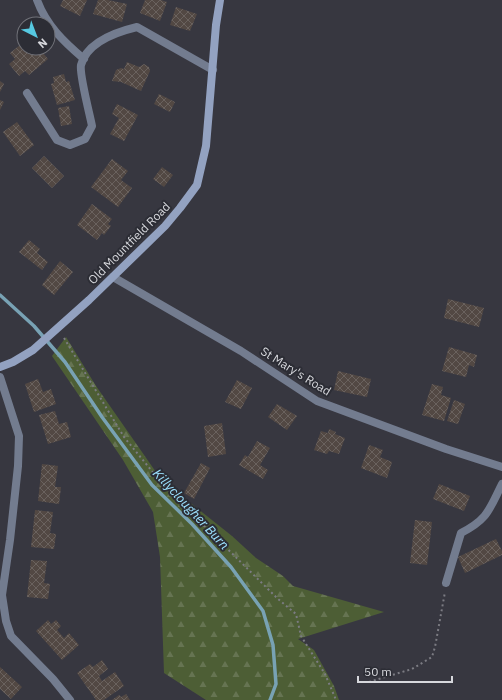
<svg xmlns="http://www.w3.org/2000/svg" width="502" height="700" font-family="'IBM Plex Sans',sans-serif">
  <style>
    .forest { fill: url(#forest-firs) }
    .lines { fill: none; stroke-linecap: round; stroke-linejoin: round }
    .stream { stroke: #78a2b4; stroke-width: 3.5 }
    .building { fill: url(#building-cross-hatch) }
    .path { stroke: #7c7c83; stroke-width: 2; stroke-dasharray: 2 3; stroke-linecap: butt }
    .street { stroke: #737c8f; stroke-width: 8 }
    .secondary { stroke: #93a2c1; stroke-width: 8 }
    .labels { text-anchor: middle; dominant-baseline: central; stroke-width: 4; stroke-linejoin: round; paint-order: stroke }
    .street-label { font-size: 12px; fill: #d7d8dd; stroke: #2c2d35 }
    .water-label { font-size: 13px; font-style: italic; fill: #9ce2ff; stroke: #2c2d35 }
  </style>
  <defs>
    <pattern id="forest-firs" width="22" height="20" patternUnits="userSpaceOnUse"><rect width="22" height="20" fill="#4d5e35"/><path d="M5 1l3.5 6h-7zM16 11l3.5 6h-7z" fill="#667452"/></pattern>
    <pattern id="building-cross-hatch" width="8" height="8" patternUnits="userSpaceOnUse"><rect width="8" height="8" fill="#524843"/><path d="M0 0l8 8M0 8l8-8" fill="none" stroke="#6a625e"/></pattern>
  </defs>
  <rect width="100%" height="100%" fill="#373740"/>
  <!-- forest -->
  <path class="forest" d="M 66,337 L 96,386 L 158,475 L 165,477 L 188,501 L 232,536 L 256,558 L 283,576 L 293,586 L 384,612 L 298,639 L 314,650 L 334,686 L 339,700 L 206,700 L 164,673 L 160,557 L 153,512 L 123,460 L 52,356 Z"/>
  <g class="lines">
    <!-- stream -->
    <path class="stream" d="M 0,295 L 34,326 L 65,362 L 102,417 L 152,485 L 192,524 L 231,567 L 263,611 L 273,645 L 276,684 L 270,700"/>
  </g>
  <!-- building -->
  <path class="building" d="M 63,0 L 87,0 L 80,16 L 60,6 Z
    M 98,0 L 108,0 L 127,4 L 122,22 L 93,14 Z
    M 145,0 L 161,0 L 167,2 L 160,21 L 140,13 Z
    M 176,7 L 197,14 L 190,31 L 170,25 Z
    M 24,42 L 24,48 L 39,48 L 48,59 L 29,75 L 25,71 L 19,76 L 9,64 L 15,59 L 10,53 Z
    M 127,62 L 139,67 L 144,64 L 149,67 L 150,71 L 141,91 L 121,82 L 112,81 L 116,70 L 121,68 L 124,69 Z
    M 64,74 L 66,82 L 69,81 L 75,100 L 57,105 L 51,84 L 54,83 L 53,77 Z
    M 0,81 L 4,84 L 0,92 Z
    M 159,94 L 175,102 L 170,112 L 154,104 Z
    M 0,100 L 4,102 L 0,110 Z
    M 117,104 L 138,115 L 124,141 L 110,134 L 119,118 L 112,114 Z
    M 69,106 L 72,124 L 61,126 L 58,108 Z
    M 17,122 L 34,145 L 20,156 L 3,132 Z
    M 44,156 L 64,176 L 52,188 L 32,168 Z
    M 112,159 L 128,171 L 121,180 L 132,188 L 118,207 L 91,187 Z
    M 162,167 L 173,175 L 164,187 L 153,179 Z
    M 92,204 L 112,219 L 108,224 L 111,226 L 104,235 L 102,233 L 97,240 L 77,225 Z
    M 29,240 L 40,249 L 37,253 L 48,262 L 42,270 L 19,252 Z
    M 60,261 L 73,272 L 54,295 L 42,285 Z
    M 448,299 L 484,308 L 479,327 L 444,318 Z
    M 449,347 L 477,355 L 474,367 L 469,365 L 466,377 L 442,371 Z
    M 338,371 L 371,379 L 367,397 L 334,390 Z
    M 38,379 L 43,392 L 51,389 L 56,404 L 34,412 L 25,384 Z
    M 237,380 L 252,388 L 241,409 L 225,402 Z
    M 432,384 L 443,387 L 441,395 L 451,398 L 444,421 L 422,415 Z
    M 454,400 L 465,404 L 458,424 L 447,421 Z
    M 277,404 L 297,416 L 287,430 L 268,417 Z
    M 55,411 L 59,424 L 67,422 L 71,437 L 48,444 L 39,415 Z
    M 222,423 L 226,454 L 208,457 L 204,426 Z
    M 329,429 L 336,432 L 335,434 L 345,438 L 339,454 L 329,451 L 327,454 L 314,450 L 321,431 L 328,433 Z
    M 257,441 L 270,448 L 260,465 L 268,470 L 263,479 L 239,465 L 245,455 L 248,457 Z
    M 369,445 L 383,450 L 380,457 L 392,462 L 387,478 L 361,468 Z
    M 201,463 L 210,468 L 194,499 L 184,493 Z
    M 42,464 L 58,466 L 55,487 L 61,487 L 59,504 L 38,501 Z
    M 439,484 L 470,496 L 464,511 L 433,499 Z
    M 35,510 L 53,512 L 50,533 L 56,534 L 54,549 L 31,547 Z
    M 415,520 L 432,522 L 427,565 L 410,563 Z
    M 496,539 L 502,551 L 502,555 L 465,573 L 458,557 Z
    M 31,560 L 47,561 L 44,583 L 50,584 L 48,599 L 27,597 Z
    M 48,620 L 51,624 L 56,620 L 61,626 L 57,630 L 64,638 L 69,633 L 79,645 L 62,660 L 36,631 Z
    M 102,660 L 108,669 L 99,676 L 102,681 L 115,672 L 124,686 L 104,700 L 96,700 L 77,673 L 90,664 L 93,667 Z
    M 0,667 L 22,687 L 11,699 L 0,689 Z
    M 126,694 L 130,700 L 112,700 L 119,695 L 121,697 Z"/>
  <g class="lines">
    <!-- path -->
    <path class="path" d="M 64,338 L 124,437 L 165,487 L 278,599 L 296,614 L 301,636 L 325,674 L 336,700
      M 369,682 L 412,669 L 432,657 L 435,647 L 445,592"/>
    <!-- street -->
    <path class="street" d="M 37,0 C 46,25 64,42 84,59
      M 27,93 L 57,140 L 70,145 L 85,139 L 92,126 C 90,115 79,74 81,65 C 87,42 116,32 137,27 L 213,70
      M 113,277 L 241,351 L 317,401 L 446,449 L 502,467
      M 0,377 L 19,436 L 18,466 L 10,540 L 2,595 L 6,621 L 11,636 L 53,679 L 70,700
      M 446,583 L 461,533 C 488,519 489,510 502,484"/>
    <!-- secondary -->
    <path class="secondary" d="M 0,367 L 13,362 L 33,350 L 89,300 L 165,226 L 180,208 L 197,185 L 206,146 L 216,25 L 220,0"/>
  </g>
  <g class="labels">
    <!-- street labels -->
    <g class="street-label">
      <text transform="translate(129 243) rotate(-45)">Old Mountfield Road</text>
      <text transform="translate(296 371) rotate(32)">St Mary's Road</text>
    </g>
    <!-- water labels -->
    <g class="water-label">
      <text transform="translate(191 509) rotate(47)">Killyclougher Burn</text>
    </g>
  </g>
  <!-- north arrow -->
  <g transform="translate(36 36) rotate(138)"><circle r="19" fill="#2c2d35" stroke="#707178"/>
  <path d="M0-3L7 15L0 10L-7 15Z" fill="#56c9e1"/>
  <text y="-6" font-size="11" font-weight="bold" text-anchor="middle" fill="#d7d8dd">N</text>
  </g>
  <!-- scale -->
  <path d="M358 676v6h94v-6" fill="none" stroke="#d7d8dd" stroke-width="2"/>
  <text x="364" y="676" font-size="12" fill="#d7d8dd" stroke="#2c2d35" stroke-width="3" paint-order="stroke">50 m</text>
</svg>
